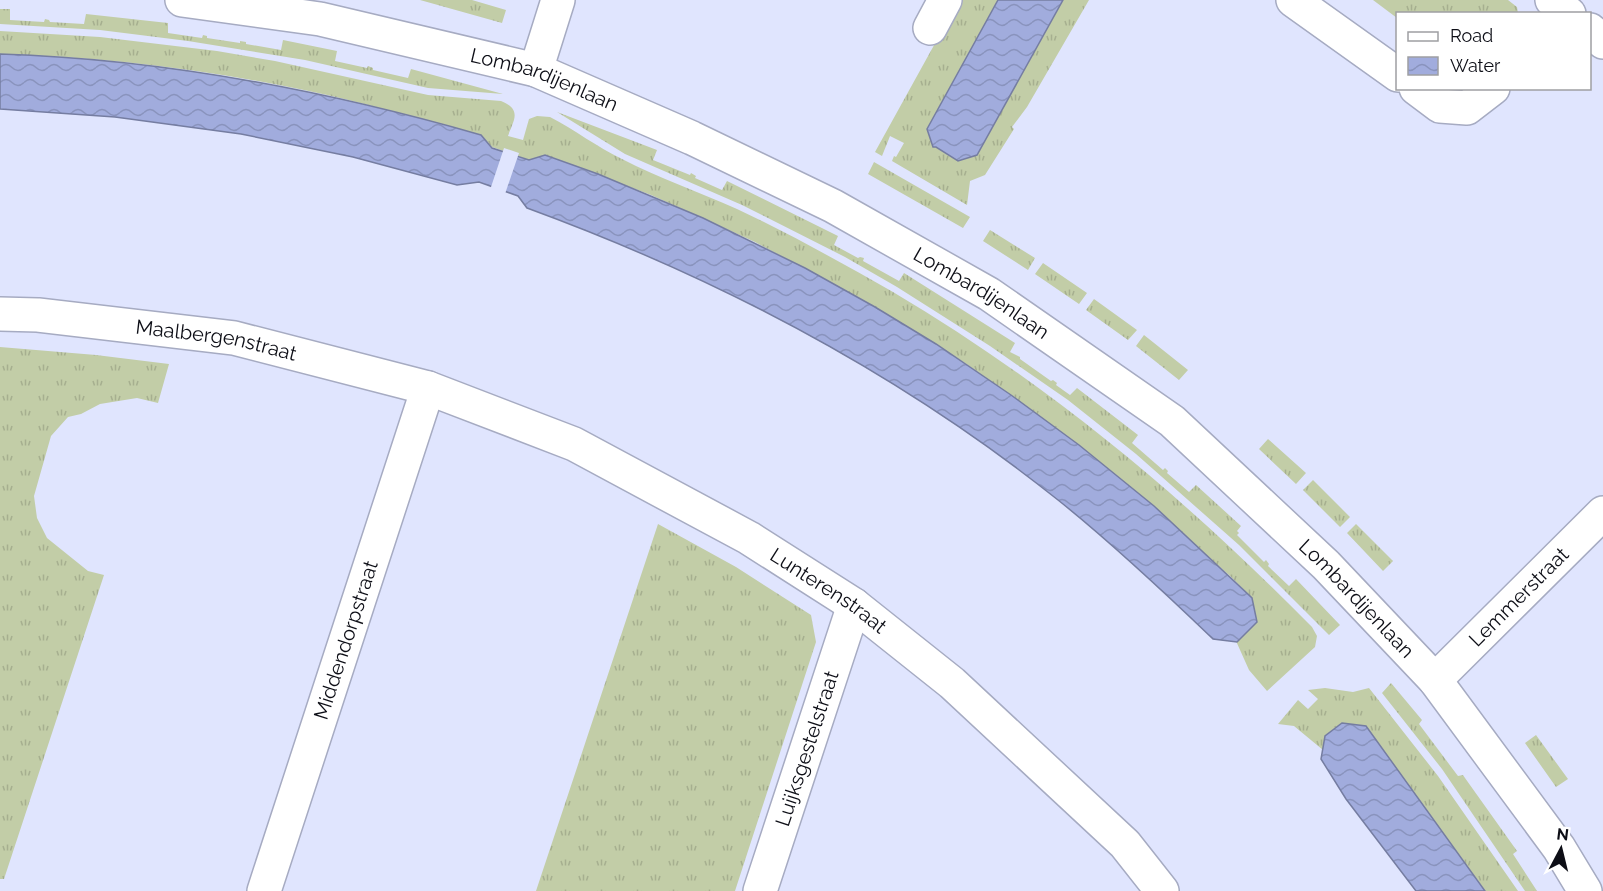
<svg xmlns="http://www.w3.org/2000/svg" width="1603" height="891" font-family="Raleway,sans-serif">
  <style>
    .grass { fill: url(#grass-tufts) }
    .water { fill: url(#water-waves); stroke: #757da1; stroke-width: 1.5 }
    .pier { fill: #e0e5fe }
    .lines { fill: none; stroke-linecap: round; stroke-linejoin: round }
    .street-casing { stroke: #a6abc2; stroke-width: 36 }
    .street { stroke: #fff; stroke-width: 33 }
    .labels { text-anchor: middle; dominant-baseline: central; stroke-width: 4.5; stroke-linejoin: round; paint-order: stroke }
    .street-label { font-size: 20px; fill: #0d0e16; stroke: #fff }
  </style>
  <defs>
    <pattern id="grass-tufts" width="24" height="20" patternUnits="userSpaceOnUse" patternTransform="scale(1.5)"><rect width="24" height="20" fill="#c2cda7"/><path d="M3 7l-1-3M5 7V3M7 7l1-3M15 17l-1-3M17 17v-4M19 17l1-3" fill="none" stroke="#a6af8f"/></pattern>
    <pattern id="water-waves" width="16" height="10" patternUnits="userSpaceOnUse" patternTransform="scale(1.5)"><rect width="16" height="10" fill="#a1acdd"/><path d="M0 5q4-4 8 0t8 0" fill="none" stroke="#8993bd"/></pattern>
  </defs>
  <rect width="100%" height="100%" fill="#e0e5fe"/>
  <!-- grass -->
  <path class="grass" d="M 420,0 L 472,0 L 506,10 L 502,23 Z
    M 959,0 L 998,0 L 927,129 L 936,147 L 956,158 L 977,155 L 1063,0 L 1089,0 L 1027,107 L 1012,127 L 1014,129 L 985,175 L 970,181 L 967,205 L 892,161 L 894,156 L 896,157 L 904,143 L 890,136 L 882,156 L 875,152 Z
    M 1373,0 L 1508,0 L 1517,7 L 1518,13 L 1398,14 L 1397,18 Z
    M 0,9 L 10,9 L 10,20 L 44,22 L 45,19 L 49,20 L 50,22 L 84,24 L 86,14 L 168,23 L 168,33 L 202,38 L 203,35 L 207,36 L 207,38 L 240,43 L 240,41 L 246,42 L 246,44 L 281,50 L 283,40 L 337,51 L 335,61 L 367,68 L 368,66 L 373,68 L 373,70 L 408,78 L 411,69 L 503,94 L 428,88 L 305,60 L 188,41 L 100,30 L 0,24 Z
    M 0,31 L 100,37 L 217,51 L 275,61 L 428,95 L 501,101 C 523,110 513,121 508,136 L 523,140 L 529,119 L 537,116 L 550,117 C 575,130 597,147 622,159 C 659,178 699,192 737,209 C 790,234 842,263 893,292 C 1050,385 1184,497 1312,627 L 1317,636 L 1315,647 L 1267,691 L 1249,670 L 1236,641 L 1249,630 L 1252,598 L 1229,575 L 1079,445 L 965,363 L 875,307 L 755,242 L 651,195 L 545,155 L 529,160 L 492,147 L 481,135 C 422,120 363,102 304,90 C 204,69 102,57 0,54 Z
    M 557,112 L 657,150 L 653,160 L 690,175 L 691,173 L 696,176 L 695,178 L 722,190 L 727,181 L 838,236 L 834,245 L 858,258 L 860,257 L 864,258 L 863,261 L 899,281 L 904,273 L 1015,343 L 1010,352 L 1020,357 L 1020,359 L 1051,381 L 1053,380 L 1057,383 L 1056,385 L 1070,395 L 1077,388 L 1138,435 L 1132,443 L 1163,470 L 1165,468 L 1168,471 L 1167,473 L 1189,492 L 1196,485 L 1241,526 L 1237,531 L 1239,533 L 1237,535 L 1264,562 L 1266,560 L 1269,564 L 1268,566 L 1289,586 L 1296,579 L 1340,625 L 1329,635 L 1239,545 L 1136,454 L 1068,400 L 990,346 L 897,287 L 845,257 L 742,205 L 625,154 Z
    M 874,162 L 970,217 L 963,228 L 868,174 Z
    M 990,230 L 1035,258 L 1028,270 L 983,241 Z
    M 1043,263 L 1087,293 L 1079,304 L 1035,274 Z
    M 1094,299 L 1137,330 L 1128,340 L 1086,310 Z
    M 1144,335 L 1188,370 L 1179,380 L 1136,346 Z
    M 0,347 L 96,355 L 169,364 L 158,403 L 137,398 L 100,404 L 81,414 L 68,417 L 51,436 L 34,496 L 37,518 L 47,538 L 88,571 L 104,575 L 4,879 L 0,879 Z
    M 1268,439 L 1306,473 L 1296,484 L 1259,449 Z
    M 1313,480 L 1350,517 L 1340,527 L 1303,490 Z
    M 658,524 L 736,567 L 811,615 L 816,642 L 735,891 L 536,891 Z
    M 1356,524 L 1393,561 L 1383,571 L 1347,533 Z
    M 1391,683 L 1422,720 L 1419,724 L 1458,776 L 1463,775 L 1465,778 L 1517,851 L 1513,854 L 1537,891 L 1525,891 L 1442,769 L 1382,693 Z
    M 1325,688 L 1353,692 L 1369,688 L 1438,776 L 1518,891 L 1485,891 L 1477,879 L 1342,723 L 1325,736 L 1323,750 L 1294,726 L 1278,724 L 1298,700 L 1308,709 L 1318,699 L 1308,690 Z
    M 1536,735 L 1568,779 L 1556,787 L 1525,743 Z"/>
  <!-- water -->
  <path class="water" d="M 998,0 L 1063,0 L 977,155 L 958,161 L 936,147 L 933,147 L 927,129 Z
    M 0,54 C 164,59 324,90 481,135 L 492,148 L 529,160 L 545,155 L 598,174 L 703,218 L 805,268 L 875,307 L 936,344 L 1011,395 L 1079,445 L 1154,506 L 1252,598 L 1257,622 L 1237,642 L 1213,639 C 1163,591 1112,543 1058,500 C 899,373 718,278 527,208 L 518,196 L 479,182 L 457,185 L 353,157 L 241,134 L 115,117 L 0,109 Z
    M 1342,723 L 1366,726 L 1485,891 L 1416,891 L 1346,799 L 1321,759 L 1325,736 Z"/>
  <!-- pier -->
  <path class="pier" d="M 504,148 L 519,153 L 505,194 L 490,190 Z"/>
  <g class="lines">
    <defs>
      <g id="street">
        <path id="s1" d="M 182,0 L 320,19 L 536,70 L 692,138 L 833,206 L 989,294 L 1172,421 L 1326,565 L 1435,680 L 1559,848 L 1585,891"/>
        <path d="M 1293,0 L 1398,75"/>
        <path d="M 1552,0 L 1569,14"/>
        <path d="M 930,28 L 945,0"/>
        <path d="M 1590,30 L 1603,42"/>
        <path d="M 536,70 L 558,0"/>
        <path d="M 1416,88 L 1440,106 L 1467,108 L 1493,88"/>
        <path id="s2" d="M 0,314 L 38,315 L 234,338 L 428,388 L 574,444 L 749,538 L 854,605 L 952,683 L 1125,844 L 1162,891"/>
        <path id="s3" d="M 1435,680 L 1603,513"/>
        <path id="s4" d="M 264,891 L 428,388"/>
        <path id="s5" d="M 760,891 L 854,605"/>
      </g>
    </defs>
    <!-- street casing -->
    <use href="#street" class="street-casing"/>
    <!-- street -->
    <use href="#street" class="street"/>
  </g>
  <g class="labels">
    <!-- street labels -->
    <g class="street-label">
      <text stroke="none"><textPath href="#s1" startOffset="372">Lombardijenlaan</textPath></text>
      <text stroke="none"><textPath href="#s1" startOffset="860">Lombardijenlaan</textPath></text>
      <text stroke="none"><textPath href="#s2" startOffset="218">Maalbergenstraat</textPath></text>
      <text stroke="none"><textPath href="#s2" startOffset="886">Lunterenstraat</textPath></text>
      <text stroke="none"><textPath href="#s3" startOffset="118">Lemmerstraat</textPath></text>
      <text stroke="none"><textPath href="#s1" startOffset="1346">Lombardijenlaan</textPath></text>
      <text stroke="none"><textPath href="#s4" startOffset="264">Middendorpstraat</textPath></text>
      <text stroke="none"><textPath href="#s5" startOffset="150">Luijksgestelstraat</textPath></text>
    </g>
  </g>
  <!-- legend -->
  <rect x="1396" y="12" width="195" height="78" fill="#ffffff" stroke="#9e9fa2" stroke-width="1.5"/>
  <rect x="1408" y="32" width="30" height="9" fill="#ffffff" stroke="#9e9fa2" stroke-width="1.5"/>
  <text x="1450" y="42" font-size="18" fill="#0d0e16">Road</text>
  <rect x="1408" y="57" width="30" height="18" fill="url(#water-waves)" stroke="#9e9fa2" stroke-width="1.5"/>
  <text x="1450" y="72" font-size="18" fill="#0d0e16">Water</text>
  <!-- north arrow -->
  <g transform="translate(1561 849) rotate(7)" stroke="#ffffff" stroke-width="4.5" paint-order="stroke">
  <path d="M0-4.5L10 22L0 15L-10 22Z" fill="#0d0e16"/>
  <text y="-9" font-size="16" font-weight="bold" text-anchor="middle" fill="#0d0e16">N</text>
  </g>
</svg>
